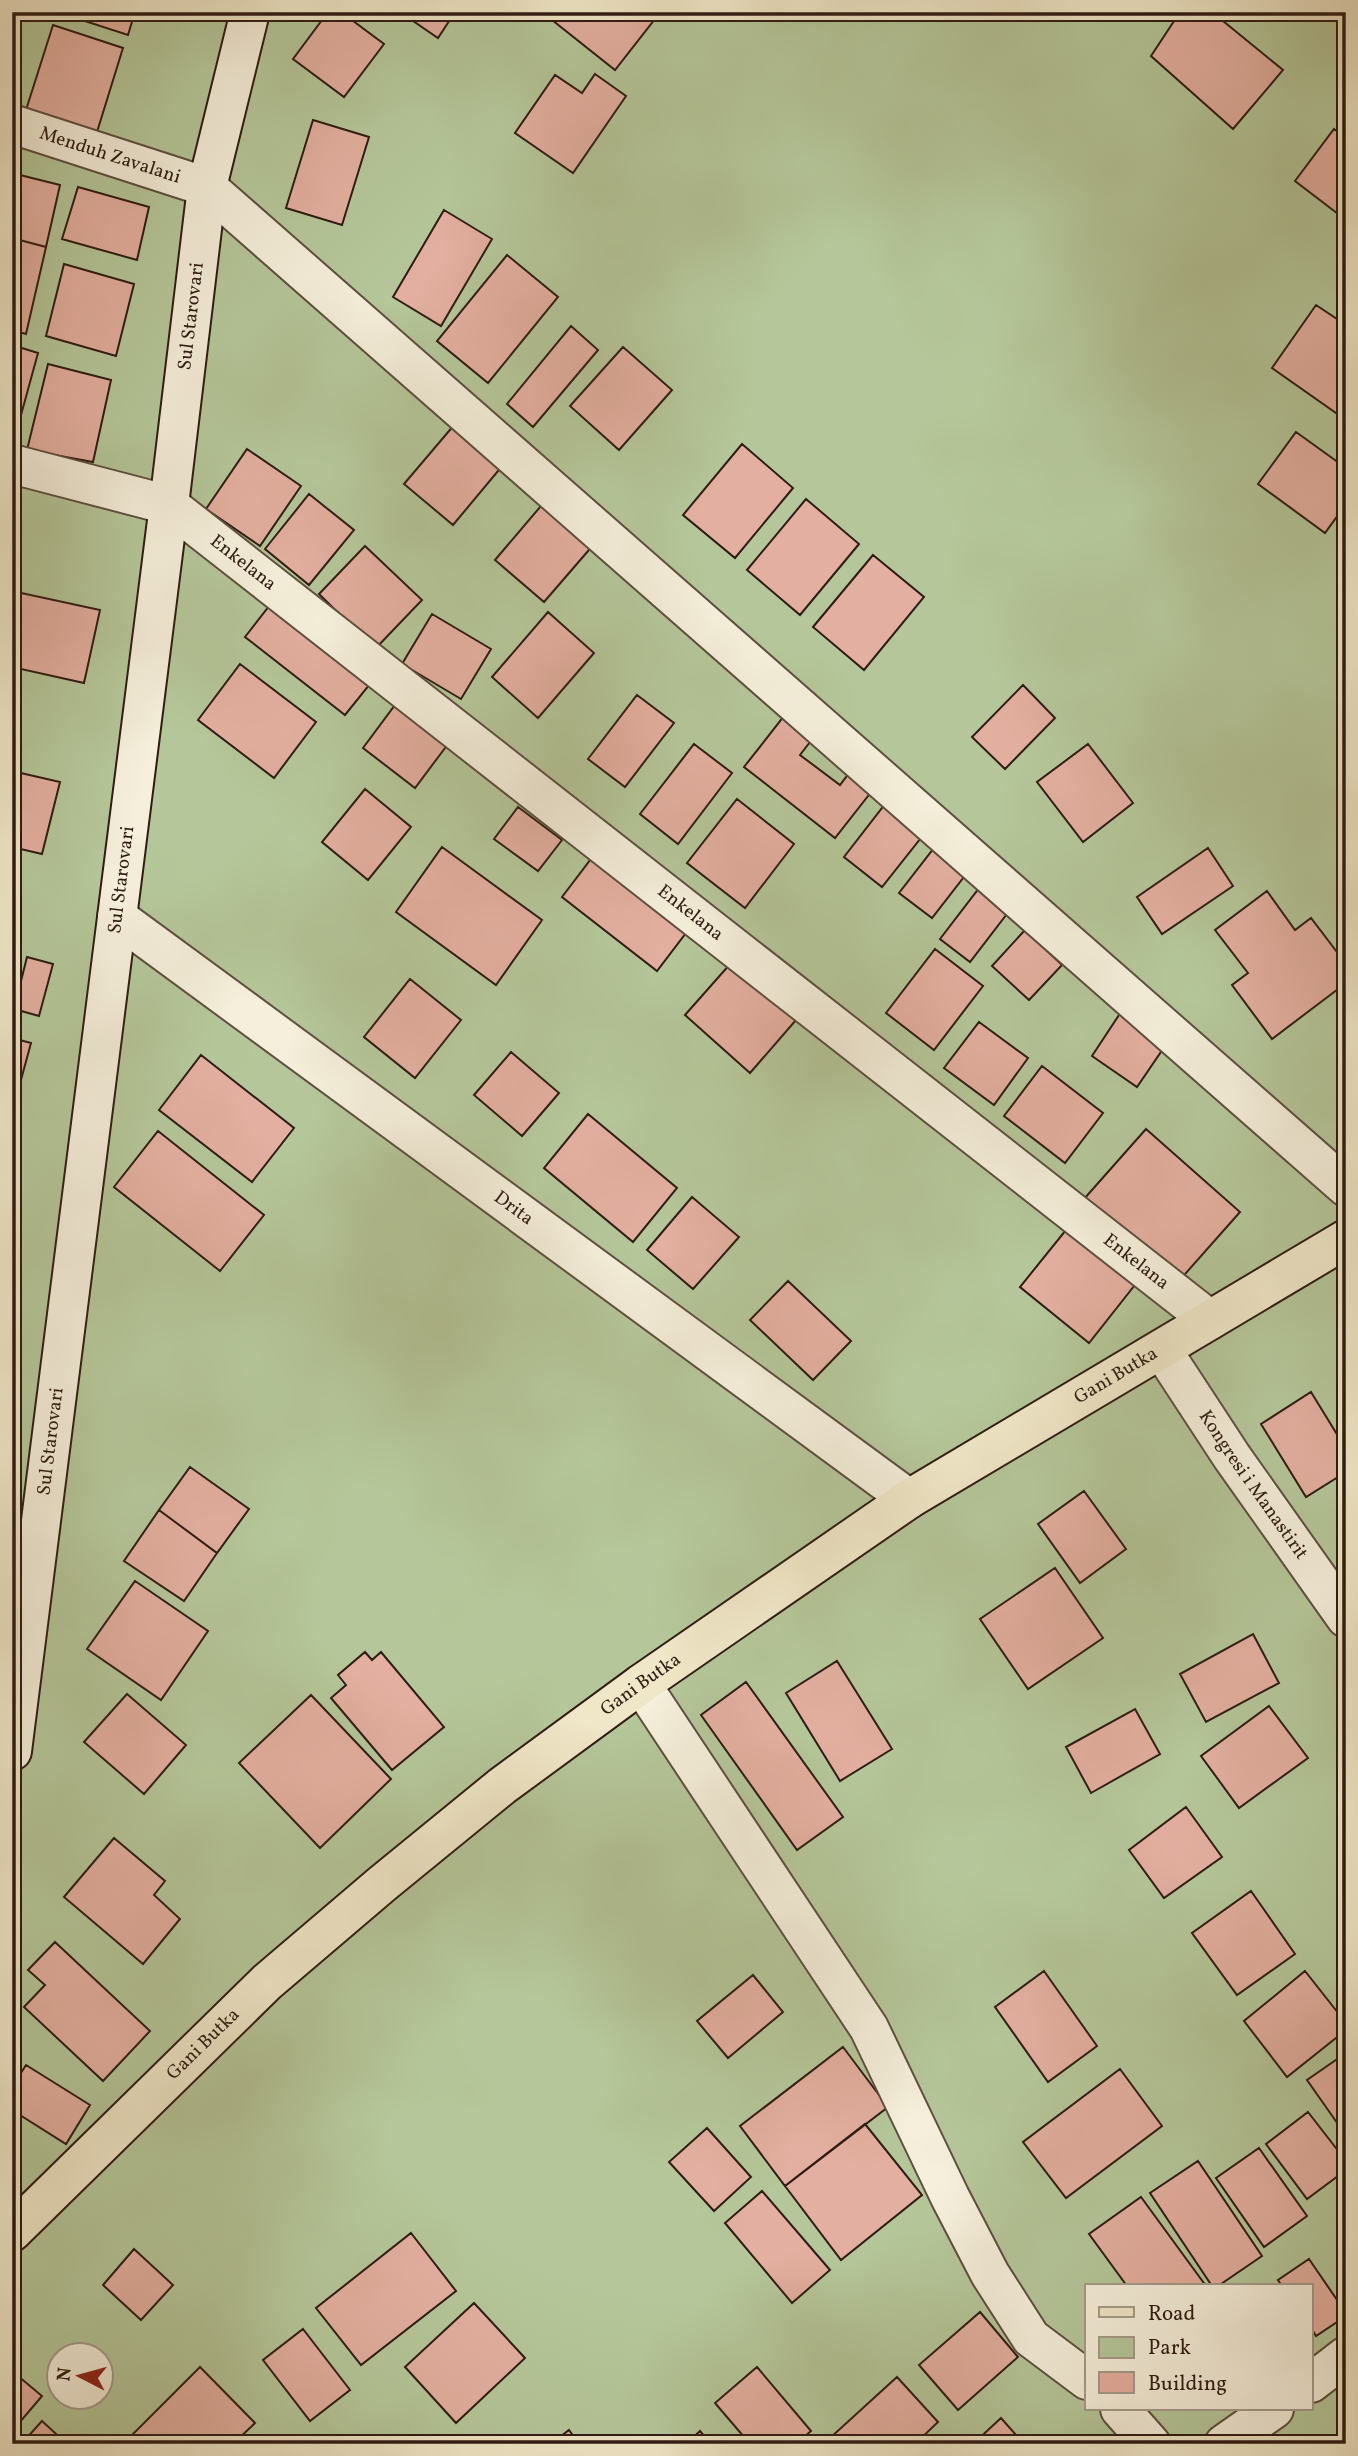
<svg xmlns="http://www.w3.org/2000/svg" width="1358" height="2456" font-family="Vollkorn,serif">
  <style>
    .green { fill: #b5c79a; stroke: #727256; stroke-width: 2; fill-rule: evenodd }
    .building { fill: #e3afa0; stroke: #2e1c13; stroke-width: 2 }
    .lines { fill: none; stroke-linecap: round; stroke-linejoin: round }
    .minor-casing { stroke: #5e4f40; stroke-width: 42 }
    .tertiary-casing { stroke: #5e4f40; stroke-width: 42 }
    .secondary-casing { stroke: #2e1c13; stroke-width: 42 }
    .primary-casing { stroke: #2e1c13; stroke-width: 42 }
    .minor { stroke: #f5efdb; stroke-width: 38 }
    .tertiary { stroke: #f5efdb; stroke-width: 38 }
    .secondary { stroke: #f5efdb; stroke-width: 38 }
    .primary { stroke: #f0e7c8; stroke-width: 38 }
    .labels { text-anchor: middle; dominant-baseline: central; stroke-width: 5; stroke-linejoin: round; paint-order: stroke }
    .street-label { font-size: 19px; fill: #2e1c13; stroke: #f5efdb }
  </style>
  <rect width="100%" height="100%" fill="#f0e7c8"/>
  <filter id="stains"><feTurbulence type="fractalNoise" baseFrequency=".00286" numOctaves="4"/><feColorMatrix values="0 0 0 0 .2 0 0 0 0 .09 0 0 0 0 .02 0 0 0 .5 -.17"/></filter>
  <radialGradient id="worn" r=".72"><stop offset=".6" stop-color="#630" stop-opacity="0"/><stop offset="1" stop-color="#630" stop-opacity=".3"/></radialGradient>
  <!-- green -->
  <path class="green" d="M 12,12 L 1346,12 L 1346,2444 L 12,2444 ZM 1087,2286 L 1311,2286 L 1311,2409 L 1087,2409 ZM 60,2354 L 102,2354 L 102,2396 L 60,2396 Z"/>
  <!-- building -->
  <path class="building" d="M 57,12 L 135,12 L 128,35 Z
    M 328,12 L 341,12 L 384,44 L 344,97 L 293,59 Z
    M 400,12 L 455,12 L 438,38 Z
    M 542,12 L 655,12 L 658,15 L 615,70 Z
    M 1180,12 L 1212,12 L 1283,70 L 1233,129 L 1151,56 Z
    M 53,25 L 123,48 L 97,132 L 26,110 Z
    M 595,74 L 626,96 L 573,173 L 515,133 L 555,75 L 582,93 Z
    M 313,120 L 369,137 L 342,225 L 286,208 Z
    M 1334,129 L 1346,138 L 1346,220 L 1295,181 Z
    M 12,173 L 60,185 L 46,247 L 12,238 Z
    M 78,187 L 149,207 L 137,260 L 62,239 Z
    M 444,210 L 492,239 L 441,326 L 393,297 Z
    M 12,238 L 46,247 L 26,334 L 12,330 Z
    M 507,255 L 558,297 L 488,383 L 437,341 Z
    M 64,264 L 134,284 L 116,356 L 46,336 Z
    M 1316,305 L 1346,325 L 1346,420 L 1272,368 Z
    M 571,326 L 598,350 L 533,427 L 507,404 Z
    M 12,345 L 38,353 L 15,437 L 12,437 Z
    M 623,347 L 672,390 L 619,450 L 570,406 Z
    M 48,364 L 111,380 L 93,462 L 27,450 Z
    M 460,418 L 508,459 L 453,525 L 404,484 Z
    M 1296,432 L 1346,468 L 1346,504 L 1325,533 L 1258,484 Z
    M 742,444 L 793,488 L 735,558 L 683,515 Z
    M 247,449 L 301,486 L 260,546 L 206,509 Z
    M 552,493 L 601,536 L 544,602 L 495,560 Z
    M 309,494 L 354,530 L 309,585 L 265,549 Z
    M 806,499 L 859,544 L 800,615 L 747,570 Z
    M 365,546 L 422,600 L 375,649 L 319,594 Z
    M 873,555 L 924,597 L 864,670 L 813,627 Z
    M 12,591 L 100,610 L 84,683 L 12,667 Z
    M 270,605 L 370,684 L 345,715 L 245,637 Z
    M 548,612 L 594,653 L 538,718 L 492,677 Z
    M 432,614 L 491,649 L 461,699 L 402,664 Z
    M 240,664 L 316,722 L 274,778 L 198,720 Z
    M 1023,685 L 1055,718 L 1005,769 L 972,737 Z
    M 637,695 L 674,723 L 625,787 L 588,759 Z
    M 395,705 L 448,744 L 415,788 L 363,748 Z
    M 788,711 L 817,733 L 800,755 L 840,785 L 856,764 L 879,782 L 835,838 L 744,767 Z
    M 694,744 L 732,773 L 678,844 L 640,814 Z
    M 1088,744 L 1133,803 L 1083,842 L 1037,782 Z
    M 12,771 L 60,782 L 42,854 L 12,847 Z
    M 365,789 L 411,827 L 368,880 L 322,842 Z
    M 737,799 L 794,844 L 745,908 L 687,863 Z
    M 889,799 L 928,829 L 882,887 L 844,857 Z
    M 518,807 L 562,840 L 538,871 L 494,839 Z
    M 442,847 L 542,920 L 496,985 L 396,912 Z
    M 934,848 L 967,873 L 932,918 L 899,893 Z
    M 1208,848 L 1233,886 L 1162,934 L 1137,897 Z
    M 594,855 L 689,929 L 657,971 L 562,897 Z
    M 983,883 L 1013,906 L 970,962 L 940,939 Z
    M 1267,891 L 1295,930 L 1311,918 L 1346,964 L 1346,983 L 1272,1039 L 1232,985 L 1248,973 L 1215,930 Z
    M 1025,930 L 1062,965 L 1029,1000 L 992,966 Z
    M 935,949 L 983,986 L 934,1050 L 886,1013 Z
    M 27,957 L 53,964 L 39,1016 L 14,1009 Z
    M 731,963 L 796,1020 L 750,1073 L 685,1015 Z
    M 410,979 L 461,1020 L 415,1078 L 364,1037 Z
    M 1121,1012 L 1167,1043 L 1137,1087 L 1092,1056 Z
    M 979,1022 L 1028,1058 L 994,1105 L 944,1068 Z
    M 12,1038 L 31,1043 L 12,1113 Z
    M 511,1052 L 559,1093 L 522,1136 L 474,1095 Z
    M 201,1055 L 294,1128 L 252,1182 L 159,1110 Z
    M 1042,1066 L 1103,1113 L 1065,1163 L 1004,1116 Z
    M 588,1114 L 677,1188 L 633,1242 L 544,1168 Z
    M 1146,1129 L 1240,1212 L 1178,1282 L 1084,1199 Z
    M 158,1131 L 264,1215 L 220,1271 L 114,1187 Z
    M 692,1197 L 739,1237 L 693,1289 L 647,1250 Z
    M 1070,1225 L 1138,1281 L 1089,1343 L 1020,1287 Z
    M 788,1281 L 851,1341 L 813,1380 L 750,1320 Z
    M 1311,1392 L 1346,1449 L 1346,1472 L 1306,1497 L 1261,1424 Z
    M 190,1467 L 249,1509 L 217,1553 L 159,1510 Z
    M 1084,1491 L 1126,1549 L 1080,1583 L 1038,1524 Z
    M 159,1510 L 217,1553 L 184,1601 L 124,1561 Z
    M 1055,1568 L 1103,1638 L 1028,1689 L 980,1619 Z
    M 135,1581 L 208,1631 L 161,1700 L 87,1649 Z
    M 1253,1634 L 1279,1683 L 1206,1722 L 1180,1674 Z
    M 365,1652 L 372,1660 L 381,1652 L 444,1727 L 392,1770 L 331,1698 L 346,1685 L 338,1675 Z
    M 837,1661 L 892,1749 L 840,1781 L 786,1693 Z
    M 746,1682 L 843,1817 L 797,1850 L 701,1715 Z
    M 127,1694 L 186,1745 L 144,1794 L 84,1742 Z
    M 311,1695 L 391,1779 L 320,1848 L 239,1763 Z
    M 1269,1706 L 1308,1758 L 1239,1808 L 1201,1756 Z
    M 1135,1709 L 1160,1754 L 1091,1793 L 1066,1747 Z
    M 1186,1807 L 1222,1857 L 1164,1898 L 1129,1850 Z
    M 114,1838 L 165,1881 L 154,1895 L 180,1919 L 143,1964 L 64,1897 Z
    M 1251,1891 L 1295,1954 L 1237,1995 L 1192,1933 Z
    M 55,1942 L 150,2031 L 103,2081 L 24,2007 L 45,1985 L 28,1970 Z
    M 1044,1971 L 1097,2046 L 1048,2082 L 995,2007 Z
    M 1305,1971 L 1346,2023 L 1346,2030 L 1287,2077 L 1244,2021 Z
    M 753,1975 L 783,2012 L 728,2058 L 697,2021 Z
    M 843,2047 L 888,2107 L 785,2186 L 740,2126 Z
    M 1346,2053 L 1346,2123 L 1340,2127 L 1307,2080 Z
    M 26,2065 L 90,2105 L 66,2144 L 12,2110 L 12,2087 Z
    M 1120,2069 L 1162,2126 L 1066,2198 L 1023,2142 Z
    M 1308,2112 L 1346,2161 L 1346,2170 L 1307,2199 L 1266,2144 Z
    M 865,2124 L 922,2195 L 841,2260 L 785,2186 Z
    M 707,2128 L 751,2177 L 714,2211 L 669,2162 Z
    M 1259,2148 L 1307,2216 L 1264,2247 L 1216,2178 Z
    M 1198,2161 L 1262,2256 L 1218,2286 L 1212,2286 L 1150,2193 Z
    M 762,2191 L 830,2270 L 792,2303 L 725,2223 Z
    M 1141,2197 L 1206,2286 L 1127,2286 L 1089,2234 Z
    M 411,2233 L 456,2291 L 361,2365 L 316,2308 Z
    M 134,2249 L 173,2285 L 141,2320 L 103,2285 Z
    M 1309,2259 L 1346,2313 L 1346,2316 L 1316,2336 L 1311,2328 L 1311,2286 L 1282,2286 L 1278,2280 Z
    M 474,2303 L 525,2358 L 456,2423 L 405,2367 Z
    M 980,2312 L 1018,2357 L 958,2410 L 919,2365 Z
    M 303,2329 L 350,2390 L 310,2421 L 263,2360 Z
    M 200,2367 L 255,2423 L 233,2444 L 137,2444 L 130,2437 Z
    M 757,2367 L 811,2431 L 796,2444 L 750,2444 L 715,2403 Z
    M 12,2371 L 42,2396 L 14,2429 L 12,2427 Z
    M 897,2377 L 938,2422 L 915,2444 L 836,2444 L 830,2438 Z
    M 1001,2418 L 1024,2444 L 973,2444 Z
    M 42,2421 L 67,2444 L 27,2444 L 24,2441 Z
    M 569,2430 L 579,2444 L 551,2444 Z
    M 700,2431 L 711,2444 L 686,2444 Z"/>
  <g class="lines">
    <defs>
      <g id="minor">
        <path id="s1" d="M 12,124 L 207,187 L 1346,1187"/>
        <path id="s2" d="M 169,505 L 1210,1320"/>
        <path id="s3" d="M 117,917 L 909,1499"/>
        <path id="s4" d="M 1162,1350 L 1232,1457 L 1346,1618"/>
        <path d="M 641,1684 L 869,2028 L 950,2197 L 990,2274 L 1031,2338 L 1087,2380"/>
        <path d="M 1311,2383 L 1346,2356"/>
        <path d="M 1120,2409 L 1151,2444"/>
        <path d="M 1224,2444 L 1274,2409"/>
      </g>
      <path id="tertiary" d="M 12,464 L 169,505"/>
      <g id="secondary">
        <path id="s5" d="M 12,1751 L 169,505 L 207,187 L 250,12"/>
      </g>
      <g id="primary">
        <path id="s6" d="M 12,2232 L 267,1982 L 382,1884 L 502,1786 L 641,1684 L 909,1499 L 1346,1239"/>
      </g>
    </defs>
    <!-- minor casing -->
    <use href="#minor" class="minor-casing"/>
    <!-- tertiary casing -->
    <use href="#tertiary" class="tertiary-casing"/>
    <!-- secondary casing -->
    <use href="#secondary" class="secondary-casing"/>
    <!-- primary casing -->
    <use href="#primary" class="primary-casing"/>
    <!-- minor -->
    <use href="#minor" class="minor"/>
    <!-- tertiary -->
    <use href="#tertiary" class="tertiary"/>
    <!-- secondary -->
    <use href="#secondary" class="secondary"/>
    <!-- primary -->
    <use href="#primary" class="primary"/>
  </g>
  <g class="labels">
    <!-- street labels -->
    <g class="street-label">
      <text stroke="none"><textPath href="#s1" startOffset="103">Menduh Zavalani</textPath></text>
      <text stroke="none"><textPath href="#s5" startOffset="1446">Sul Starovari</textPath></text>
      <text stroke="none"><textPath href="#s2" startOffset="94">Enkelana</textPath></text>
      <text stroke="none"><textPath href="#s5" startOffset="878">Sul Starovari</textPath></text>
      <text stroke="none"><textPath href="#s2" startOffset="662">Enkelana</textPath></text>
      <text stroke="none"><textPath href="#s3" startOffset="492">Drita</textPath></text>
      <text stroke="none"><textPath href="#s2" startOffset="1228">Enkelana</textPath></text>
      <text stroke="none"><textPath href="#s6" startOffset="1402">Gani Butka</textPath></text>
      <text stroke="none"><textPath href="#s5" startOffset="312">Sul Starovari</textPath></text>
      <text stroke="none"><textPath href="#s4" startOffset="163">Kongresi i Manastirit</textPath></text>
      <text stroke="none"><textPath href="#s6" startOffset="835">Gani Butka</textPath></text>
      <text stroke="none"><textPath href="#s6" startOffset="268">Gani Butka</textPath></text>
    </g>
  </g>
  <!-- margin -->
  <rect width="1358" height="2456" fill="none" stroke="#f0e7c8" stroke-width="42"/>
  <rect x="14" y="14" width="1330" height="2428" fill="none" stroke="#2e1c13" stroke-width="3.5"/>
  <rect x="21" y="21" width="1316" height="2414" fill="none" stroke="#2e1c13" stroke-width="2"/>
  <!-- legend -->
  <rect x="1085" y="2284" width="228" height="126" fill="#f5efdb" stroke="#a59b8b" stroke-width="2"/>
  <rect x="1099" y="2307" width="35" height="10" fill="#f0e7c8" stroke="#a59b8b" stroke-width="2"/>
  <text x="1148" y="2320" font-size="21" fill="#2e1c13">Road</text>
  <rect x="1099" y="2337" width="35" height="21" fill="#b5c79a" stroke="#a59b8b" stroke-width="2"/>
  <text x="1148" y="2354" font-size="21" fill="#2e1c13">Park</text>
  <rect x="1099" y="2372" width="35" height="21" fill="#e3afa0" stroke="#a59b8b" stroke-width="2"/>
  <text x="1148" y="2390" font-size="21" fill="#2e1c13">Building</text>
  <!-- north arrow -->
  <g transform="translate(80 2376) rotate(276)"><circle r="33" fill="#f5efdb" stroke="#a59b8b" stroke-width="2"/>
  <path d="M0-5L12 26L0 18L-12 26Z" fill="#8f2418"/>
  <text y="-10" font-size="19" font-weight="bold" text-anchor="middle" fill="#2e1c13">N</text>
  </g>
  <rect width="100%" height="100%" filter="url(#stains)"/>
  <rect width="100%" height="100%" fill="url(#worn)"/>
</svg>
